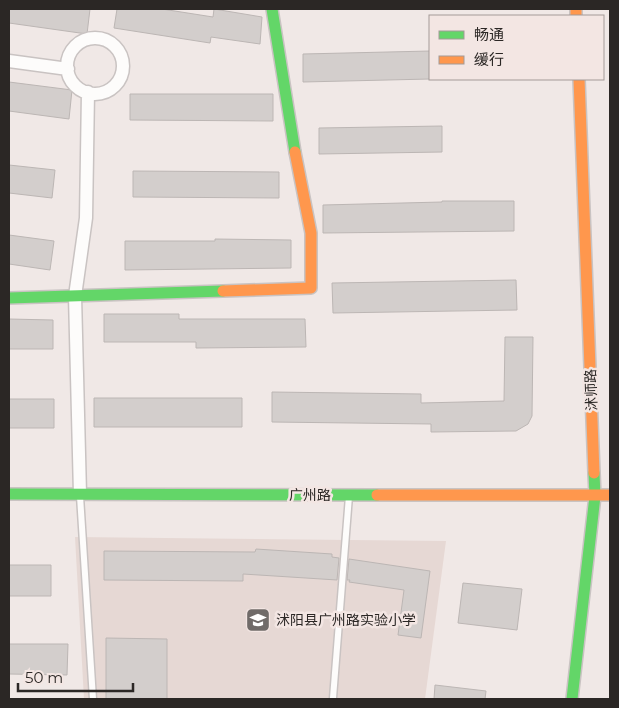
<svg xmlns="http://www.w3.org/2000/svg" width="619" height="708" font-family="Montserrat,'Noto Sans SC',sans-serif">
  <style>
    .built { fill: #e6d8d4 }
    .building { fill: #d3cecc; stroke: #bcb6b4 }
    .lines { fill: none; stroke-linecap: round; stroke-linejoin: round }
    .lane-casing { stroke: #c9c3c2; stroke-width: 9 }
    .street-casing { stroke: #c9c3c2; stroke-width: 15 }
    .fast-casing { stroke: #c9c3c2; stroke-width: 14 }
    .slow-casing { stroke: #c9c3c2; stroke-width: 14 }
    .lane { stroke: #fdfcfb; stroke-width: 6 }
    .street { stroke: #fdfcfb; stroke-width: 12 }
    .fast { stroke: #63d668; stroke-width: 11 }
    .slow { stroke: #ff974d; stroke-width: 11 }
    .labels { text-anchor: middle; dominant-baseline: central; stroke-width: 5; stroke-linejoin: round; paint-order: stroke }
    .street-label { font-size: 14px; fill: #2b2725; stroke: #f3e6e3 }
    .poi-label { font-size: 14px; fill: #2b2725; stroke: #f3e6e3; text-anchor: start }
  </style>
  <rect width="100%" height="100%" fill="#f0e8e6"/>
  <!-- built -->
  <path class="built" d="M 75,537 L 446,541 L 425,699 L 84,699 Z"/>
  <!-- building -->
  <path class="building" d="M 9,9 L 90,9 L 87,34 L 9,23 Z
    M 117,9 L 162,9 L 213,17 L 214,9 L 262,17 L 260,44 L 211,37 L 210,43 L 114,28 Z
    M 430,51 L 430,79 L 303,82 L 303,54 Z
    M 9,82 L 72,90 L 69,119 L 9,111 Z
    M 130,94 L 273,94 L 273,121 L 130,120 Z
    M 442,126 L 442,152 L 319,154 L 319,128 Z
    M 9,165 L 55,170 L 52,198 L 9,193 Z
    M 133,171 L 279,172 L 279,198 L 133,197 Z
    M 442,201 L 514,201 L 514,231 L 323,233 L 323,205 L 442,202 Z
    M 9,235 L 54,241 L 50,270 L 9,264 Z
    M 215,239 L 291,240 L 291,268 L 125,270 L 125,241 L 215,241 Z
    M 516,280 L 517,310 L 333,313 L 332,283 Z
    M 104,314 L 179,314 L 179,319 L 305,319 L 306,347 L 196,348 L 196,342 L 104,342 Z
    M 9,319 L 53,320 L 53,349 L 9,349 Z
    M 505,337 L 533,337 L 532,416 L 528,424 L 516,431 L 431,432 L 431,424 L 272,422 L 272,392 L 421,394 L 421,403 L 504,401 Z
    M 94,398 L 242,398 L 242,427 L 94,427 Z
    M 9,399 L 54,399 L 54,428 L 9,428 Z
    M 256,549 L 332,554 L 332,557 L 339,558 L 337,580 L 243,574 L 243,581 L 104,580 L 104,551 L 255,552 Z
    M 349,559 L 430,571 L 421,638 L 398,635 L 404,590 L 349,582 L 350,580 L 347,580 Z
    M 9,565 L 51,565 L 51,596 L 9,596 Z
    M 463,583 L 522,589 L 517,630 L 458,623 Z
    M 106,638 L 167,639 L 167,699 L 106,699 Z
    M 9,644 L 68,644 L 67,675 L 9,674 Z
    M 435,685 L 486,691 L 485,699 L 434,699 Z"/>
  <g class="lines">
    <defs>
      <path id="lane" d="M 80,496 L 93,699
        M 333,698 L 349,496"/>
      <path id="street" d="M67 66a28 28 0 1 1 56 0a28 28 0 1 1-56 0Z
        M 9,61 L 68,69
        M 80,494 L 75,296 L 86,218 L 88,92"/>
      <path id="fast" d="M 272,9 L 295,152
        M 9,298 L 223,291
        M 9,494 L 377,495
        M 572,699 L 595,496 L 594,473"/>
      <path id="slow" d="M 576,9 L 576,16
        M 579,79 L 594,473
        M 223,291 L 311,288 L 311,233 L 295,152
        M 377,495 L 610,495"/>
    </defs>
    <!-- lane casing -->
    <use href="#lane" class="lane-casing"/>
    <!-- street casing -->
    <use href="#street" class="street-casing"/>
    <!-- fast casing -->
    <use href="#fast" class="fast-casing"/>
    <!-- slow casing -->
    <use href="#slow" class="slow-casing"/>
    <!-- lane -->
    <use href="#lane" class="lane"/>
    <!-- street -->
    <use href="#street" class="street"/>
    <!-- fast -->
    <use href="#fast" class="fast"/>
    <!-- slow -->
    <use href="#slow" class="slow"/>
  </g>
  <!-- icons -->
  <defs>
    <symbol id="school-square" viewBox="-11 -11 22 22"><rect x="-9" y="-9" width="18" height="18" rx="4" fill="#706b69" stroke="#f3e6e3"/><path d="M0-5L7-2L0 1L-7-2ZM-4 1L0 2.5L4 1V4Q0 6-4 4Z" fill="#fff"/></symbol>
  </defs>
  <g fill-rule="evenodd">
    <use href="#school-square" x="244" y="606" width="28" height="28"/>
  </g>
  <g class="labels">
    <!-- street labels -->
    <g class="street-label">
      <text transform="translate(591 390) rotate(-92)">沭师路</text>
      <text x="310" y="495">广州路</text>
    </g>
    <!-- poi labels -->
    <g class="poi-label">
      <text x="276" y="620">沭阳县广州路实验小学</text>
    </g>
  </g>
  <!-- border -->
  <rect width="619" height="708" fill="none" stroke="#2b2725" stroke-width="20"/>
  <!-- legend -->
  <rect x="429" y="15" width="175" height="65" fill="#f3e6e3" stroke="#a39a97"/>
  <rect x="439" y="31" width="25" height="8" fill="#63d668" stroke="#a39a97"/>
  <text x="474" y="40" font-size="15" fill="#2b2725">畅通</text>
  <rect x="439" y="56" width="25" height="8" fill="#ff974d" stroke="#a39a97"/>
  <text x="474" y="65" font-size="15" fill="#2b2725">缓行</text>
  <!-- scale -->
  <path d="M18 683v8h115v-8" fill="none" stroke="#2b2725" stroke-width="2.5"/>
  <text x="25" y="683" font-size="15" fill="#2b2725" stroke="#f3e6e3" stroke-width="4" paint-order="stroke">50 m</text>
</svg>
